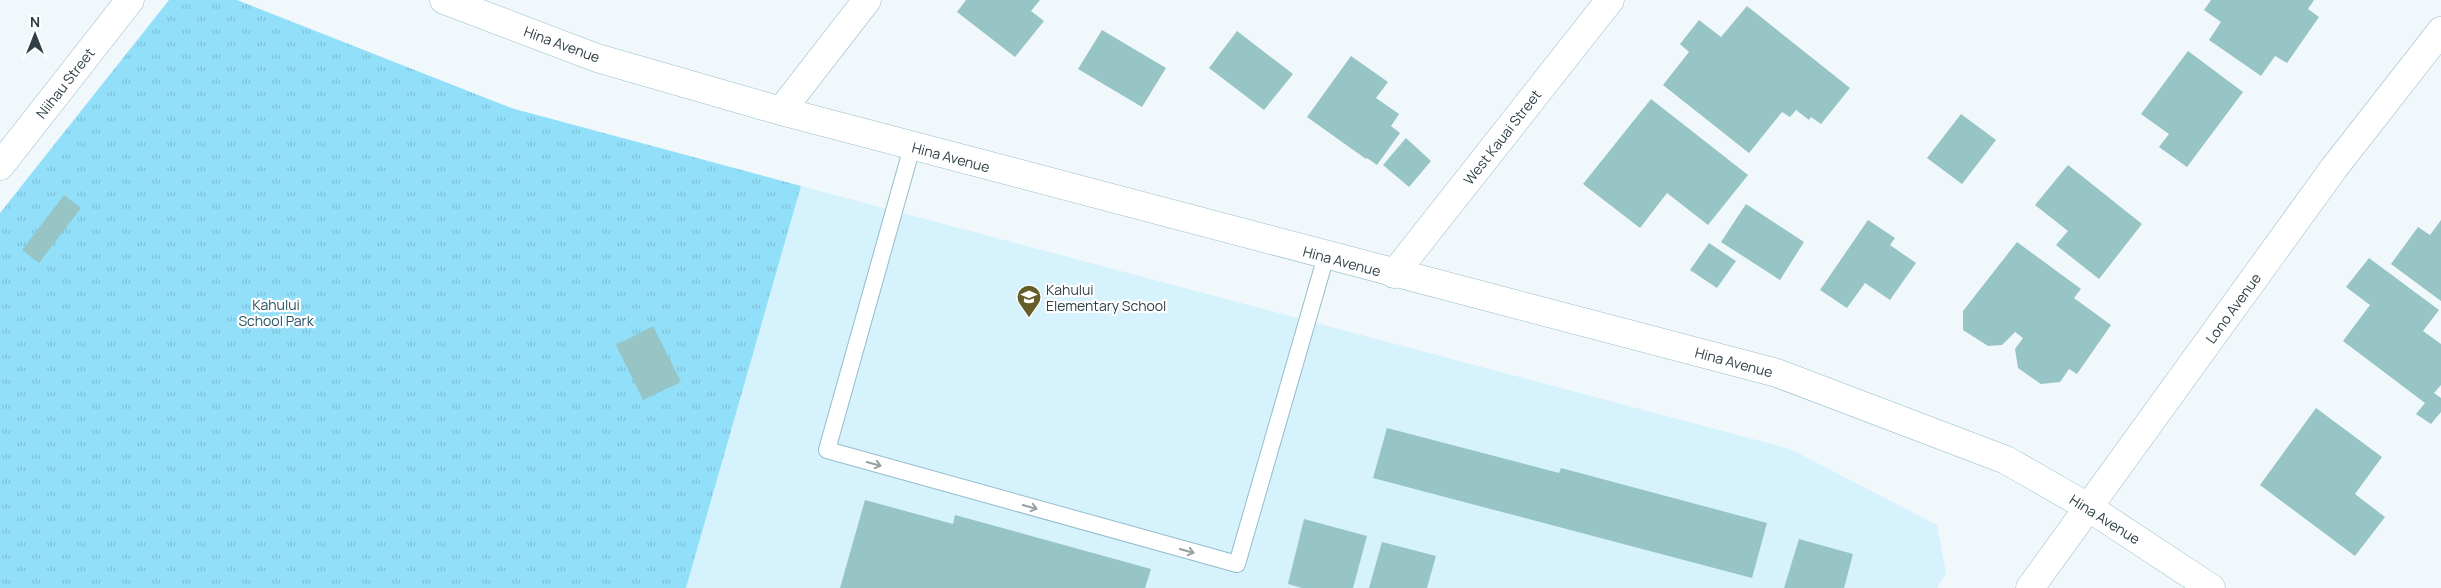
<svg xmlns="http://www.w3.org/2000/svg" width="2441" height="588" font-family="Manrope,sans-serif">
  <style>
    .built { fill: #d5f2fd }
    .park { fill: url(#park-tufts) }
    .building { fill: #97c4c5 }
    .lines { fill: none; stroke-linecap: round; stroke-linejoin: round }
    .service-casing { stroke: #95bdcc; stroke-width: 18 }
    .minor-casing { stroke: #95bdcc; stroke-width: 29 }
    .tertiary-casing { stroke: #95bdcc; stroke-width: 29 }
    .service { stroke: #fff; stroke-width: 16 }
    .minor { stroke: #fff; stroke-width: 28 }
    .tertiary { stroke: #fff; stroke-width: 28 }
    .oneway { stroke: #97a0a2 }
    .labels { text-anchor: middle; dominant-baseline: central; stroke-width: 4.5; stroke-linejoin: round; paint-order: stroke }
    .street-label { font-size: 14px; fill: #2f4046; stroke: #fff }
    .poi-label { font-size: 14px; fill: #2f4046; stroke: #fff; text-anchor: start }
    .park-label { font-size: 14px; fill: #225060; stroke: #fff }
  </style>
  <defs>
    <pattern id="park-tufts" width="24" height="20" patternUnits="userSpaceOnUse" patternTransform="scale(1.25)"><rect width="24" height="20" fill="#92dffa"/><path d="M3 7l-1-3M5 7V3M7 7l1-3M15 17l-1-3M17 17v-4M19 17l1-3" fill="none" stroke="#7ec0d8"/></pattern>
  </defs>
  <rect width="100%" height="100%" fill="#f0f8fb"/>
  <!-- built -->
  <path class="built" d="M 801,186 L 1790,449 L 1937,525 L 1946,573 L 1937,588 L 686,588 Z"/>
  <!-- park -->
  <path class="park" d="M 169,0 L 237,0 L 511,108 L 801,186 L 686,588 L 0,588 L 0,213 Z"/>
  <!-- building -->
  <path class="building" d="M 966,0 L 1040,0 L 1031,11 L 1044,21 L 1015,57 L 957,12 Z
    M 2211,0 L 2314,0 L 2308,9 L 2319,17 L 2287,63 L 2275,56 L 2261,76 L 2209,40 L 2221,22 L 2204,10 Z
    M 1747,6 L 1850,88 L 1821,124 L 1811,117 L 1809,120 L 1796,110 L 1790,117 L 1782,112 L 1749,153 L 1663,85 L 1689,52 L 1680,44 L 1699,20 L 1721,37 Z
    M 1102,30 L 1166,68 L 1142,107 L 1078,69 Z
    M 1237,31 L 1293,74 L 1264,110 L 1209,68 Z
    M 2188,51 L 2243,92 L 2187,167 L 2159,147 L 2169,134 L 2141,114 Z
    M 1351,56 L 1388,82 L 1376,98 L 1399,114 L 1391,126 L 1400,133 L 1377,165 L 1367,158 L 1366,159 L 1307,117 Z
    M 1651,99 L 1748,175 L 1708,225 L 1667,193 L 1640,228 L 1583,184 Z
    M 1961,114 L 1996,140 L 1962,184 L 1927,158 Z
    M 1406,138 L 1431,161 L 1409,187 L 1383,165 Z
    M 2068,165 L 2142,224 L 2099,279 L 2056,245 L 2068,231 L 2035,205 Z
    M 64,195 L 81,208 L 39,263 L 22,250 Z
    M 1746,204 L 1804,242 L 1780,280 L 1721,242 Z
    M 1868,220 L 1895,238 L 1890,245 L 1916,263 L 1890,300 L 1865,283 L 1847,308 L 1820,290 Z
    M 2441,220 L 2441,301 L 2391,264 L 2418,227 L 2430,235 Z
    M 2017,242 L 2081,289 L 2074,298 L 2111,325 L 2077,374 L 2069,369 L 2060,382 L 2041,384 L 2018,368 L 2015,349 L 2023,338 L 2015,332 L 2002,345 L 1988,346 L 1963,330 L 1963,311 Z
    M 1709,243 L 1736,261 L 1717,288 L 1690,270 Z
    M 2369,258 L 2439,310 L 2423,331 L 2441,344 L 2441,385 L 2434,393 L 2441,398 L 2441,412 L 2431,424 L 2416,414 L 2425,403 L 2343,341 L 2370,305 L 2346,287 Z
    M 653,326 L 681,382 L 643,400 L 616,345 Z
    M 2316,408 L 2382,457 L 2355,494 L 2385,517 L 2355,556 L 2260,485 Z
    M 1387,428 L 1559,473 L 1561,468 L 1767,523 L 1752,578 L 1373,478 Z
    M 865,500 L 953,524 L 955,515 L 1151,569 L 1145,588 L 840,588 Z
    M 1304,519 L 1367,536 L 1353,588 L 1302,588 L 1288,584 Z
    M 1799,539 L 1853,554 L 1844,588 L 1784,588 Z
    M 1382,542 L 1436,556 L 1427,588 L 1369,588 Z"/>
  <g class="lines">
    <defs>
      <path id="service" d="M 912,147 L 827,450 L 1237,564 L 1326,256"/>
      <path id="minor" d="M 781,111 L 867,0
        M 0,166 L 130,0
        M 1394,274 L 1610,0"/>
      <path id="tertiary" d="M 444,0 L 597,58 L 781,111 L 1777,373 L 2006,460 L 2088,507 L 2211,588
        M 2030,588 L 2334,168 L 2441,31"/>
    </defs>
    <!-- service casing -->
    <use href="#service" class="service-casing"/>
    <!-- minor casing -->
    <use href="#minor" class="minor-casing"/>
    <!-- tertiary casing -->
    <use href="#tertiary" class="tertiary-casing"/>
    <!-- service -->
    <use href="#service" class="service"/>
    <!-- minor -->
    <use href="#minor" class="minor"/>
    <!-- tertiary -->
    <use href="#tertiary" class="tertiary"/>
  </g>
  <!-- one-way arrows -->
  <defs><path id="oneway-shaft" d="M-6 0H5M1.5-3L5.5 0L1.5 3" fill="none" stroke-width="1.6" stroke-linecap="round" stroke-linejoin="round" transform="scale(1.25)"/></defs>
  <g class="oneway">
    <use href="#oneway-shaft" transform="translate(874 464) rotate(16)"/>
    <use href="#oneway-shaft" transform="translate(1030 507) rotate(16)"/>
    <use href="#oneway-shaft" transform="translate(1187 551) rotate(16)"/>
  </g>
  <!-- icons -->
  <defs>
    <symbol id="school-pin" viewBox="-11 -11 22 30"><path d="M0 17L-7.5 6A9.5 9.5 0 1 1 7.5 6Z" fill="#645c29" stroke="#fff"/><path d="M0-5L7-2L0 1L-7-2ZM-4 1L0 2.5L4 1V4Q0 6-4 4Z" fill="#fff"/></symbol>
  </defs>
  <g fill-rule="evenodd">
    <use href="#school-pin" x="1015" y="283" width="28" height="38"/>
  </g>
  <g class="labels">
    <!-- street labels -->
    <g class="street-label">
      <text transform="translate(562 44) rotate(20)">Hina Avenue</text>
      <text transform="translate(65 83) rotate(-52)">Niihau Street</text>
      <text transform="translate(1502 137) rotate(-52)">West Kauai Street</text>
      <text transform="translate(951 157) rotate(15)">Hina Avenue</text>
      <text transform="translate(1342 261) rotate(15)">Hina Avenue</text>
      <text transform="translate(2233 308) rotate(-54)">Lono Avenue</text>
      <text transform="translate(1734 362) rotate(15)">Hina Avenue</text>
      <text transform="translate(2105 519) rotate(32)">Hina Avenue</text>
    </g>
    <!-- poi labels -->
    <g class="poi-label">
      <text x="1046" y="289">Kahului<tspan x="1046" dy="16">Elementary School</tspan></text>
    </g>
    <!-- park labels -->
    <g class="park-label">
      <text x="276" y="304">Kahului<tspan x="276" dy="16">School Park</tspan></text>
    </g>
  </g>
  <!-- north arrow -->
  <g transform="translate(35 35)" stroke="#ffffff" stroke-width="4" paint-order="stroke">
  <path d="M0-4L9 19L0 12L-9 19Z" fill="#2f4046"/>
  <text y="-8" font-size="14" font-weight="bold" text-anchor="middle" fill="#2f4046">N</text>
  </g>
</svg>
